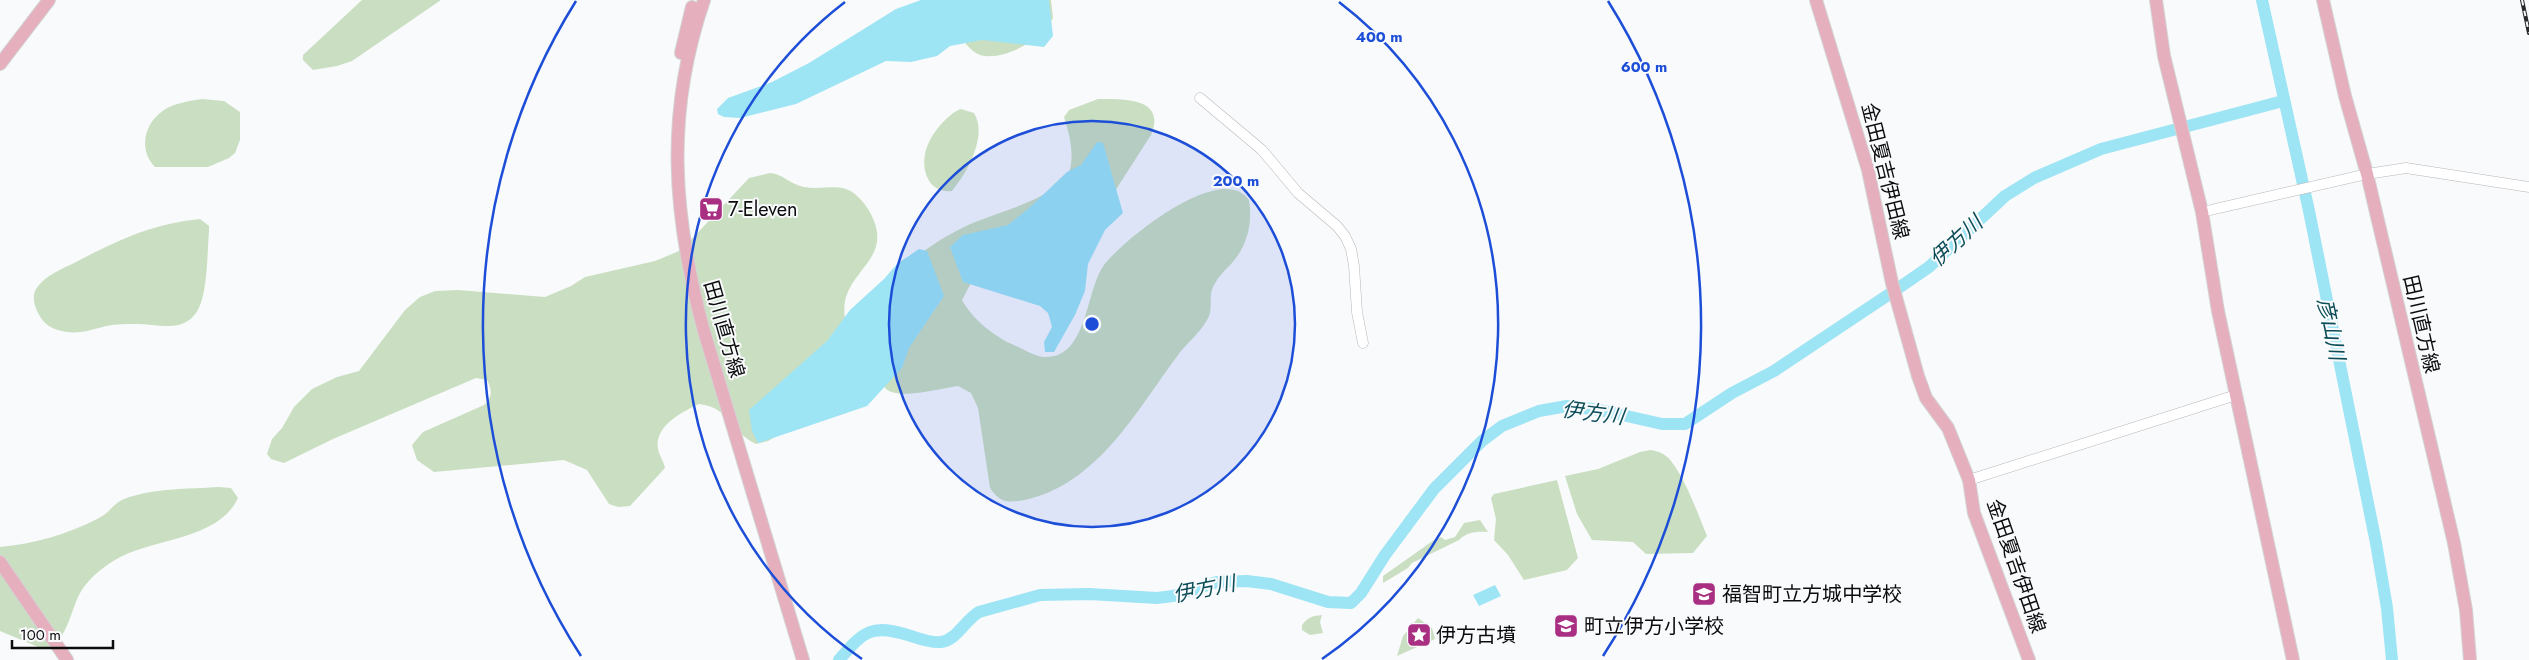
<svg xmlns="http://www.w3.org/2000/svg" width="2529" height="660" font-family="Jost,'Noto Sans JP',sans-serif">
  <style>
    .green { fill: #cadfc1 }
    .water { fill: #9de4f4 }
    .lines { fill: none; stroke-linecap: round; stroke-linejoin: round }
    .river { stroke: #9de4f4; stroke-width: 12 }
    .minor-casing { stroke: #b7b7ba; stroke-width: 11 }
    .major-casing { stroke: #d3d3d3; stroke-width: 14 }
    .minor { stroke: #fff; stroke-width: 10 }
    .major { stroke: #e5afbe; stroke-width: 12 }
    .rail-casing { stroke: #282829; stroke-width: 4 }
    .rail { stroke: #f9fafc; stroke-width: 2; stroke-dasharray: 5.5; stroke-linecap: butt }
    .ring { fill: none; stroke: #1d4ed8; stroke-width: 2.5 }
    .labels { text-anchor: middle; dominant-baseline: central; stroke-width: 4; stroke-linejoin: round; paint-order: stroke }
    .street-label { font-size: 20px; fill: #0c0c0d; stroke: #f9fafc }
    .poi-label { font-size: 20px; fill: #0c0c0d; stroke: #f9fafc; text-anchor: start }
    .water-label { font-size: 21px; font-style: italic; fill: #0d4d58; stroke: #f9fafc }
    .centre { fill: #1d4ed8; stroke: #f9fafc; stroke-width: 2.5 }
    .ring-label { font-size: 15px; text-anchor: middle; font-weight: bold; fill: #1d4ed8; stroke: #f9fafc; stroke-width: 4; stroke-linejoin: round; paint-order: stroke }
  </style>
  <rect width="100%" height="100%" fill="#f9fafc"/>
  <!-- green -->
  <path class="green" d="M 362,0 L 441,0 L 352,61 L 337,66 L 313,70 L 303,60 L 303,55 Z
    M 993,0 L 1051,0 L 1053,18 C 1042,38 1009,59 985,56 C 973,55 965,43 959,34 Z
    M 202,99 L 224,101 L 240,112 L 240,140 L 235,153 L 229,158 L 208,167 L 155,167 C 138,150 144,123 164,110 C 175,103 189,101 202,99 Z
    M 1098,99 C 1122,99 1167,97 1151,135 L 1108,202 L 972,281 L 962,300 C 972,319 996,338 1016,346 C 1025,350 1035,356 1044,357 C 1088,359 1085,291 1104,265 C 1124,239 1222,160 1249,200 C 1253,223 1247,246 1232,263 C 1224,271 1218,277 1213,287 C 1208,298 1214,309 1207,320 C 1200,333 1187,343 1178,355 C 1137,410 1098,484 1025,500 C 1008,503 1000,503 990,488 L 978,408 L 971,393 L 958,386 C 942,388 897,401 885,388 C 883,385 882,380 880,377 L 924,251 C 941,239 959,228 978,221 C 999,213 1019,207 1039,197 C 1048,192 1058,190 1065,181 C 1077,162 1070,136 1064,117 L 1069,110 Z
    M 961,109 L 974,113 C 988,136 967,173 952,191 C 929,194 920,170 926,150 C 930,135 947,114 961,109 Z
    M 770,173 C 783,174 791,185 804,187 C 818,190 832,185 846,189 C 855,192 863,201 868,209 C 896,255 853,266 845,301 C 842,317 849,335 853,350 L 804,420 L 768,441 L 756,444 C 729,431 731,408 699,404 C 682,412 654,426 658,449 C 659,455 664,462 665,468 L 630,506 L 618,507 L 609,504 L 587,470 L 564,460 L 434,472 L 417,460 L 412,445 L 423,432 L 484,405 C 493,397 492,390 487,380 L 476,378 L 333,439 L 284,463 L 271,459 L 267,454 L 272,439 L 282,428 L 294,407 L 312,389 L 337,377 L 359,371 L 405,310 L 420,297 L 435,291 L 458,290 L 545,297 L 571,286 L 585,277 L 655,261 L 679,251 L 689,242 L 749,178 Z
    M 200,219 L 209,226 L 209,232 C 207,253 208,297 196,313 C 182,333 157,324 137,324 C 127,324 116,324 106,326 C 91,330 78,335 62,331 C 50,329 42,322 37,311 C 34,304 32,296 36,289 C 44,276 62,269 76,262 C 118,240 152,224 200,219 Z
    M 1650,450 C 1658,451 1666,454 1671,461 C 1687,482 1697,512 1707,536 L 1693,553 L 1646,554 L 1633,542 L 1592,540 L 1577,514 L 1565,476 L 1598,469 L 1640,452 Z
    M 1557,480 L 1578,558 L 1567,570 L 1524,580 L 1508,555 L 1494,540 L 1496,519 L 1491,498 L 1494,494 Z
    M 219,487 L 231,488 L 238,498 C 218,541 151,538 115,560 C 101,568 86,581 79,595 C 70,613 66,645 43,649 L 0,631 L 0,547 C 33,544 69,534 99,518 C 108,514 114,503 124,499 C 153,488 187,489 219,487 Z
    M 1480,520 L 1488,532 C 1476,531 1467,532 1459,540 L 1412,563 L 1408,568 L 1383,583 L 1383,576 L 1434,540 L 1441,537 L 1445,540 L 1455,537 L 1464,523 Z
    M 1322,615 L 1320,622 L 1323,633 L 1310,635 L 1302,630 L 1302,625 C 1308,617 1312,616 1322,615 Z
    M 1418,618 L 1432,628 L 1435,639 L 1397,656 L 1403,636 Z"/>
  <!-- water -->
  <path class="water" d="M 921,0 L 1049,0 L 1053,36 L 1044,47 L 982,40 L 950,46 L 937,56 L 911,62 L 886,61 L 796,104 L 740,118 L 724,117 L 718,114 L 717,109 L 728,98 L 772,82 L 809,63 L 896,9 Z
    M 1097,142 L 1103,143 L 1123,213 L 1105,230 L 1088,264 L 1085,291 L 1075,315 L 1054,352 L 1045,352 L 1044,342 L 1052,327 L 1048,313 L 1040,306 L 963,282 L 950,247 L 963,235 L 1008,225 L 1028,209 L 1067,172 L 1081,165 Z
    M 919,249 L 927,251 L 944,296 L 909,348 L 902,368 L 867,406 L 758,443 L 752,431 L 749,410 L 827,341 L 850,310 L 884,279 L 897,264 Z
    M 1495,585 L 1501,596 L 1479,606 L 1473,595 Z"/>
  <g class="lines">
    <!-- river -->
    <path class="river" d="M 2262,0 L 2309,211 L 2376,543 L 2387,608 L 2392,660
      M 839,660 C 864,631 871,623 911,636 C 920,639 931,643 941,642 C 957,640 965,620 979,612 L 1040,595 L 1089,594 L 1157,598 L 1173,596 L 1217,582 L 1247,581 L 1271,584 L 1328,602 L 1351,603 L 1361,593 L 1385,555 L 1434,489 L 1482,441 L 1502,426 L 1539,411 L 1567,406 L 1600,410 L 1662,424 L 1685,424 L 1732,393 L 1774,371 L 1900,287 L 1929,267 L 2005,196 L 2034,178 L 2101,149 L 2283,101"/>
    <defs>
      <path id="minor" d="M 1200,98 L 1262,150 L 1298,193 L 1337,226 L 1345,236 L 1351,249 L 1354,266 L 1357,312 L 1363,343
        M 2202,212 L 2367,174 L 2406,168 L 2529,187
        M 1969,480 L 2236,395"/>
      <path id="major" d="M 704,0 C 665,114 673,214 703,328 L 803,660
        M 1816,0 L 1868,170 L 1892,283 L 1918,376 L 1926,398 L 1948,428 L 1969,480 L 1974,513 L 2029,660
        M 2156,0 L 2164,56 L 2202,212 L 2218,311 L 2293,660
        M 2323,0 L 2345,96 L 2367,174 L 2454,543 L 2466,610 L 2470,660
        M 681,53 L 692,7
        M 0,64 L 49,0
        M 0,562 L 67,660"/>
    </defs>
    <!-- minor casing -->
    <use href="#minor" class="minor-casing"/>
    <!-- major casing -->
    <use href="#major" class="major-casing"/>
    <!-- minor -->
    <use href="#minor" class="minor"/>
    <!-- major -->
    <use href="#major" class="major"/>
    <defs>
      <path id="rail" d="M 2522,0 L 2529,33"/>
    </defs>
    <!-- rail casing -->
    <use href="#rail" class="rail-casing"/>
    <!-- rail -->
    <use href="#rail" class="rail"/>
  </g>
  <!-- distance rings -->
  <circle cx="1092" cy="324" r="203" fill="#1d4ed8" fill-opacity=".12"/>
  <g class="ring">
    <circle cx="1092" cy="324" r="203"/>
    <path d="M862 659A406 406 0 0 1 845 2M1339 2A406 406 0 0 1 1322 659"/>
    <path d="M581 656A609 609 0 0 1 576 1M1608 1A609 609 0 0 1 1603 656"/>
  </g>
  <!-- icons -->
  <defs>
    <symbol id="supermarket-square" viewBox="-11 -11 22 22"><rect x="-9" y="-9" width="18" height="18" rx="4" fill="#a92f83" stroke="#f9fafc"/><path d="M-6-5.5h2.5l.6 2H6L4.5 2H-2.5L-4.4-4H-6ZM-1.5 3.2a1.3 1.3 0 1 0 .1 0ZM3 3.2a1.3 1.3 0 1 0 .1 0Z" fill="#fff"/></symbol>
    <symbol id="school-square" viewBox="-11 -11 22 22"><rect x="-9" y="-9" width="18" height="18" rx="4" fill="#a92f83" stroke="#f9fafc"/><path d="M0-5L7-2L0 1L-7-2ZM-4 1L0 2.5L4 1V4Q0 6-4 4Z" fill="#fff"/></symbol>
    <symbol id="sight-square" viewBox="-11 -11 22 22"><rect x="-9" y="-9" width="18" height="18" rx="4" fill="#a92f83" stroke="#f9fafc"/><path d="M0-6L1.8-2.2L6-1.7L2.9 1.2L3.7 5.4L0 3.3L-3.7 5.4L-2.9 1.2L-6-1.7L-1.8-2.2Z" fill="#fff"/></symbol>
  </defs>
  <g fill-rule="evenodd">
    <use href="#supermarket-square" x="697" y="195" width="28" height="28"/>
    <use href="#school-square" x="1690" y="580" width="28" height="28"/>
    <use href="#school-square" x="1552" y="612" width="28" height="28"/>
    <use href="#sight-square" x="1405" y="621" width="28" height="28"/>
  </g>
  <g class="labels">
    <!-- street labels -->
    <g class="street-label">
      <text transform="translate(1885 171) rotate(76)">金田夏吉伊田線</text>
      <text transform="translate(2421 324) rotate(77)">田川直方線</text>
      <text transform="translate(724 329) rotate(74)">田川直方線</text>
      <text transform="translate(2016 566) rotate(71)">金田夏吉伊田線</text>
    </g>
    <!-- poi labels -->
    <g class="poi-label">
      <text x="728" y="209">7-Eleven</text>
      <text x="1722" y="594">福智町立方城中学校</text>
      <text x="1584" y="626">町立伊方小学校</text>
      <text x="1436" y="635">伊方古墳</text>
    </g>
    <!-- water labels -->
    <g class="water-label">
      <text transform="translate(1956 241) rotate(-43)">伊方川</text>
      <text transform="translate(2331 329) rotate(78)">彦山川</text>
      <text transform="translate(1593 413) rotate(7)">伊方川</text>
      <text transform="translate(1204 589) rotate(-11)">伊方川</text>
    </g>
  </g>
  <circle cx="1092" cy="324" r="8" class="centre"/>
  <g class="ring-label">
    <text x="1379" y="42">400 m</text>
    <text x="1644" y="72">600 m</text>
    <text x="1236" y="186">200 m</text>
  </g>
  <!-- scale -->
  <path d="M12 640v8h101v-8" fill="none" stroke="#0c0c0d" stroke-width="2.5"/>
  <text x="20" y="640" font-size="15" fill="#0c0c0d" stroke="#f9fafc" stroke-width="4" paint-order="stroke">100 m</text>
</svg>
